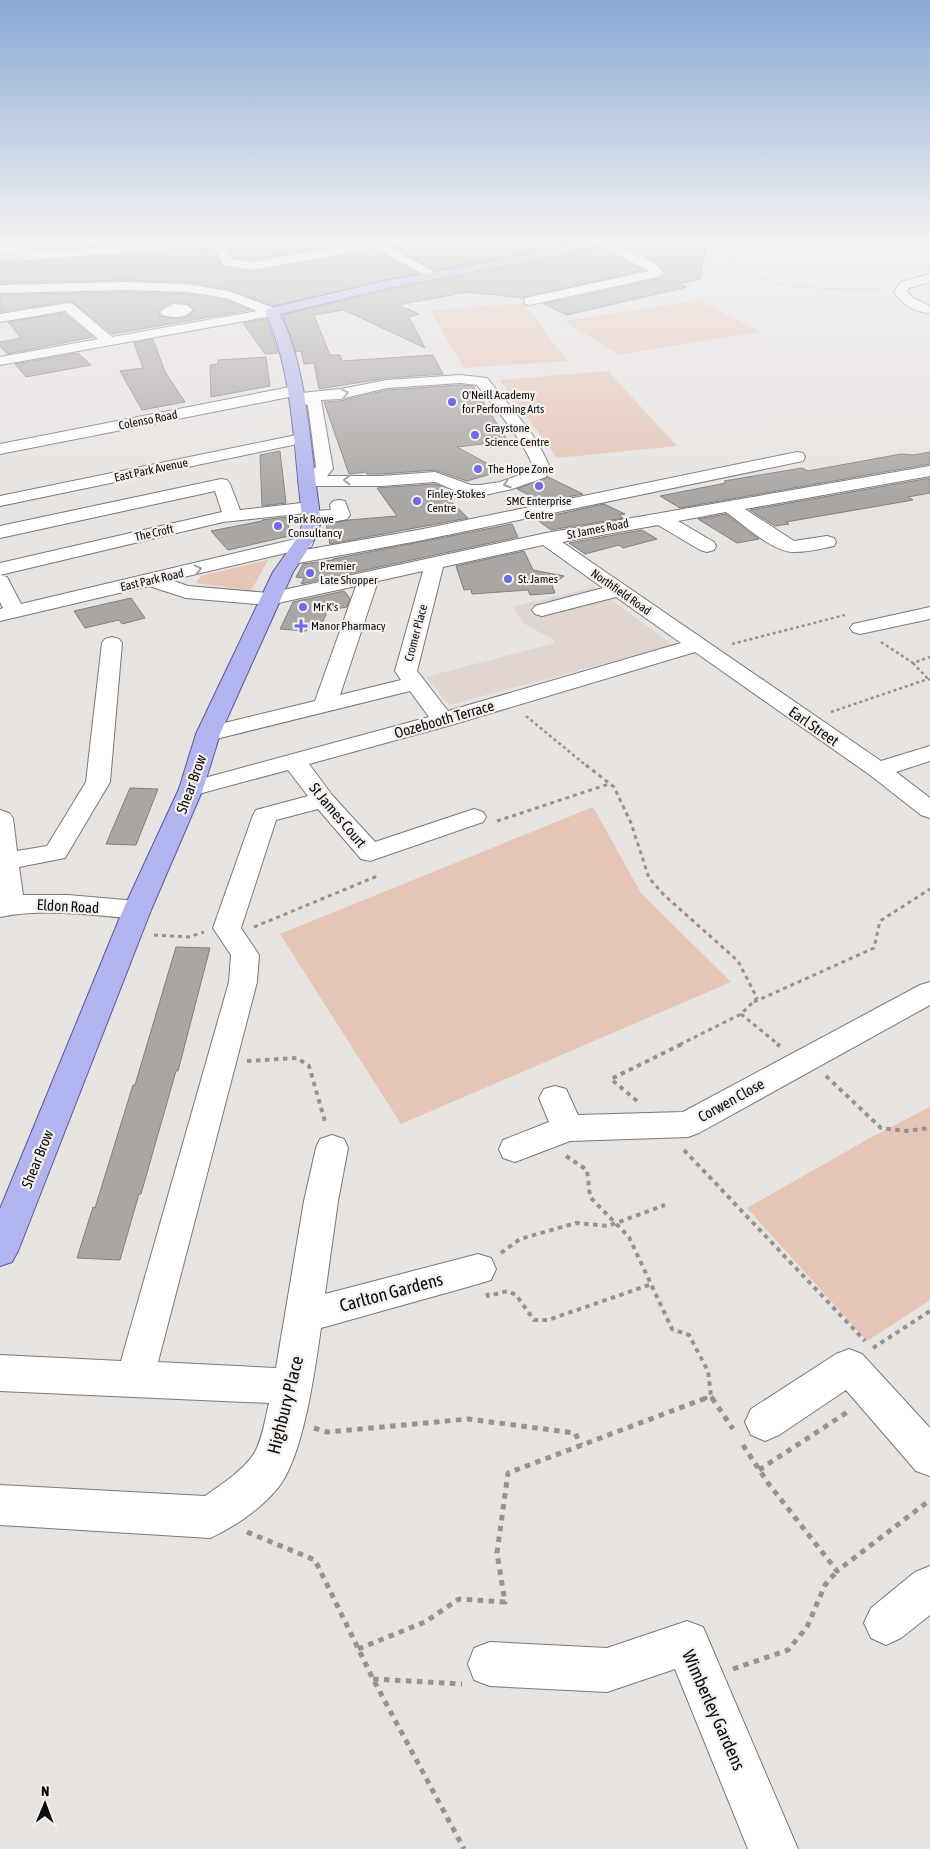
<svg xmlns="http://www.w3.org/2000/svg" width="930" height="1849" font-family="'Asap Condensed',sans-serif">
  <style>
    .built { fill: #e0d5cf }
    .green { fill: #e5c5b6 }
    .building { fill: #a9a6a4; stroke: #827f7e; fill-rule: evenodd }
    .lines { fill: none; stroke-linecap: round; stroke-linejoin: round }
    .minor-casing { stroke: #7b7876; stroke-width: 2 }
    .major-casing { stroke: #575999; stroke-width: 2 }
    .path-far4 { stroke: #959391; stroke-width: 1; stroke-dasharray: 2 2; stroke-linecap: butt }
    .path-far3 { stroke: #959391; stroke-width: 2.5; stroke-dasharray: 3 3; stroke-linecap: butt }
    .path-far2 { stroke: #959391; stroke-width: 3; stroke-dasharray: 4 4; stroke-linecap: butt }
    .path-far1 { stroke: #959391; stroke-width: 4; stroke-dasharray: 4.5 4.5; stroke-linecap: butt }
    .path { stroke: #959391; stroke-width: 5; stroke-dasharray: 5.5 5.5; stroke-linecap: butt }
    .minor { fill: #fff; fill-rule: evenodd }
    .major { fill: #b2b4ef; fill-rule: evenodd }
    .oneway { stroke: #9e9e9e }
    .poi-dot { fill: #6d6be5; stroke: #f3f0ee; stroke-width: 2 }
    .labels { text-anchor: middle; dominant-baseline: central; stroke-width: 4.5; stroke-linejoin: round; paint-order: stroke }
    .far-poi-label { font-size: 12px; fill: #0d0c0c; stroke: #f3f0ee; text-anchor: start }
    .far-street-label { font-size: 12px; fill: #0d0c0c; stroke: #f3f0ee }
    .street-label { font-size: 15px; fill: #0d0c0c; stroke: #f3f0ee }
    .near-street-label { font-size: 18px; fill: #0d0c0c; stroke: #f3f0ee }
  </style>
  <rect width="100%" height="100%" fill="#e6e3e1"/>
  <!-- built -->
  <path class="built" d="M 594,587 L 673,645 L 449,705 L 426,677 L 555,643 L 554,640 L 523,623 L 513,607 Z"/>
  <!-- green -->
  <path class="green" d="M 700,300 L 760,332 L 619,355 L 564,321 Z
    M 524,303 L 567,361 L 464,368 L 430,310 Z
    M 608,371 L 677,446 L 557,458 L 500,380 Z
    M 268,560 L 253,587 L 250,590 L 196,583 L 201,576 Z
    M 593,807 L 641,893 L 731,982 L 401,1124 L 280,934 Z
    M 930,1107 L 930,1300 L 867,1341 L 747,1208 L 870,1138 Z"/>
  <!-- building -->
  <path class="building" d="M 150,240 L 151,243 L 54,247 L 139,241 Z
    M 181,240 L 195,240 L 200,249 L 212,247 L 223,267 L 252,272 L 375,250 L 417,273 L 273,306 L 229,289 L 187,282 L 125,280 L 0,283 L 0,261 L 23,260 L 27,262 L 163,252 L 167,248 L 160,242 Z
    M 258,240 L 368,240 L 252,260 L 233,257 L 227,247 Z
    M 409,240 L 580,240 L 557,247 L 434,270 L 393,247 L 405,244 Z
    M 612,240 L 707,243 L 700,279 L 678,284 L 687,287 L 567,315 L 544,304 L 658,279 L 665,275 L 665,272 L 656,261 Z
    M 598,246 L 644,270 L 523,298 L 467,292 L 398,305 L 419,314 L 409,317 L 425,348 L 344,310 L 314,315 L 330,355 L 340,355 L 342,361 L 433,355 L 443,374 L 387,378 L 319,389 L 314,363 L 304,364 L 301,351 L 296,352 L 283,315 L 384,291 L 559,258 Z
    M 125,292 L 187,294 L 225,300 L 250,310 L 112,334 L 74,303 L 68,301 L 0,312 L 0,295 ZM 172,302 L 187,303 L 195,310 L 187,317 L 179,319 L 160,316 L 159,310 Z
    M 64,313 L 93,337 L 7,354 L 0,346 L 0,342 L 21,338 L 8,322 Z
    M 266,319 L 272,334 L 278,353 L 265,354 L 243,323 Z
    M 153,339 L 165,372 L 185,402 L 142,410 L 120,371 L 143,368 L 134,343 Z
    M 78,353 L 91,365 L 26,377 L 15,364 Z
    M 266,357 L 270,386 L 211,397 L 210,365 L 218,364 L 218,360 Z
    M 460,385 L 473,386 L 508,441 L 457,447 L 501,471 L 467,481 L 435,470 L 381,474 L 367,474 L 366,472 L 349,474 L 324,402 L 340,401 L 387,390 Z
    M 280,451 L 286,503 L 262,506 L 260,455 Z
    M 930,452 L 930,464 L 680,508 L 660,496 L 726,483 L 724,481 L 802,468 L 808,471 L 901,454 L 913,455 Z
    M 548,477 L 583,494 L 543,502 L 517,489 Z
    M 930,478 L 930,493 L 908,497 L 913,500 L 786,522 L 789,524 L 775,526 L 750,510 Z
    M 435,484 L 445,488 L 439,490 L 468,518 L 330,544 L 326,524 L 349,520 L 397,516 L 377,488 Z
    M 604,504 L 625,514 L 619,515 L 623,518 L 551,530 L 536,519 Z
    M 726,514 L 749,532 L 759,539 L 737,543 L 698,519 Z
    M 288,517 L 289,536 L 228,550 L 211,531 L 262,521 L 262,520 Z
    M 512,524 L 518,537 L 301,584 L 304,578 L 296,577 L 303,564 L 333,560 L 333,559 Z
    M 642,530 L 657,539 L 623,548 L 619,545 L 585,554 L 569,543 Z
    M 524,551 L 533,570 L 564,576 L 552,585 L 555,593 L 530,595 L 528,590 L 472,594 L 471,589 L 464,590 L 456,566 Z
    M 344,591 L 350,598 L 347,607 L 325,611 L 326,615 L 319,629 L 308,628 L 306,631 L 280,629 L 293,602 Z
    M 131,598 L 145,618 L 122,624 L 119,620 L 85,628 L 74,611 Z
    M 130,788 L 158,789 L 136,845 L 106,844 Z
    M 176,947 L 210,948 L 178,1071 L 176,1071 L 141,1194 L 139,1194 L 120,1260 L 77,1258 L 93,1207 L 95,1208 L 133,1085 L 135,1085 Z"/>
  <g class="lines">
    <defs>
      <path id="minor" d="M 219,240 L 234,240 L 225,246 L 232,259 L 252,262 L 376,241 L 407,240 L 405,242 L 388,246 L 440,275 L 434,279 L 430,278 L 375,248 L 252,270 L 223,265 L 213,245 Z
        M 594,240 L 607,240 L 655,263 L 664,273 L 658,277 L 530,305 L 525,304 L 524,301 L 525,298 L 649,271 L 595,243 Z
        M 159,244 L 165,248 L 163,250 L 27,260 L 21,256 L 27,252 Z
        M 18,245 L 24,249 L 22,251 L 0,255 L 0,247 Z
        M 930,274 L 930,282 L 909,288 L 907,291 L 913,298 L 930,306 L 930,313 C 916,313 900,303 894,291 L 901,282 Z
        M 125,282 L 187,284 L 229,291 L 277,309 L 279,312 L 272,316 L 0,365 L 0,357 L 98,339 L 65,311 L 0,322 L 0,314 L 68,303 L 73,304 L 112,337 L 257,311 L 226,298 L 187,292 L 125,290 L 0,293 L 0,285 Z
        M 173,304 L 187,305 L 193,310 C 184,319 174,318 162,315 L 160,312 Z
        M 460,375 L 487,378 C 509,406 537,434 550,468 L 546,477 L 512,489 L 480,496 L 461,493 L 435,482 L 381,486 L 301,486 L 298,482 L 316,467 L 308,405 L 291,401 L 289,397 L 0,454 L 0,444 L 295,386 L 300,388 L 303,391 L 301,393 L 340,389 L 387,380 ZM 460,383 L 477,385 C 490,401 533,452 533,470 L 500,482 L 480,485 L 471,485 L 435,472 L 381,476 L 327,476 L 333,469 L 321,400 L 340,399 L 387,388 Z
        M 301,434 L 307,436 L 309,439 L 307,442 L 0,506 L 0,496 Z
        M 797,452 L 803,453 L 805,457 L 803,461 L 418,541 L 293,564 L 286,562 L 284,558 L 286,554 L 293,552 L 418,530 Z
        M 930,466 L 930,476 L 745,509 L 794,541 L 827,536 L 834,538 L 836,542 L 834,546 C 821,549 807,552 794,552 C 774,553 743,524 726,512 L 678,521 L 714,542 L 716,546 L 714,550 L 707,552 L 700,550 L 658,525 L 562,542 L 881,761 L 930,746 L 930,761 L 896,772 L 930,798 L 930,818 L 921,815 L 870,775 L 695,652 L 451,725 L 309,764 L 332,795 L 375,842 L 474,809 L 483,812 L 486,817 L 483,822 L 370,861 L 361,859 L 318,809 L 276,820 L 241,928 L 259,955 L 257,982 L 158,1362 L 276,1368 L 304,1201 L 316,1148 L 320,1139 L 332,1135 L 344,1139 L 348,1148 L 338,1201 L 325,1294 L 478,1254 L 491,1258 L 496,1269 L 491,1280 L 478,1284 L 321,1328 C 315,1370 305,1443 284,1479 C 270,1503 235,1527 210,1538 L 0,1525 L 0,1485 L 205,1496 C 221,1485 245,1469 255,1452 C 263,1437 265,1419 269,1403 L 0,1391 L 0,1355 L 121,1361 L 229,982 L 231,955 L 213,928 L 253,815 L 256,810 L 308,796 L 288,770 L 191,796 L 182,794 L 179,789 L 182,784 L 429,717 L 410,691 L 208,741 L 200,739 L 196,734 L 200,729 L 315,701 L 356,586 L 269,605 L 186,598 L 149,586 L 0,621 L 0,609 L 3,608 L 0,602 L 0,575 L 7,577 L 21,604 L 304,537 L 311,539 L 313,543 L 311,547 L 171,580 L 188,586 L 269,593 L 546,533 ZM 543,545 L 603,588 L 535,606 L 532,610 L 535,614 L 542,616 L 616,597 L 681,643 L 448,711 L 417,671 L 443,567 ZM 423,571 L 395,671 L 401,680 L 340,695 L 378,581 Z
        M 221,479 L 227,480 L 230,484 L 240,510 L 310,502 L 316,503 L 319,507 L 314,511 L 331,510 L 330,505 L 333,501 L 339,500 L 345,501 L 350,515 L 347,519 C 335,522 317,524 305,521 L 302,517 L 306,513 L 223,522 L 0,575 L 0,563 L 222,512 L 215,491 L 0,538 L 0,526 Z
        M 930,607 L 930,619 L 860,634 L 853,632 L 850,628 L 853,624 Z
        M 112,637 L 119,639 L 122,643 L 110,782 L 65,858 L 19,867 L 23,895 L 68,895 L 137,901 L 147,904 L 151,910 L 147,916 L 137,919 C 91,915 46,908 0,917 L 0,810 L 9,813 L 13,818 L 17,851 L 47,846 L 86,782 L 102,643 L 105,639 Z
        M 930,982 L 930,1005 L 699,1133 L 688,1137 L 570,1141 L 515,1162 L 503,1158 L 499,1149 L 503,1140 L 549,1122 L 539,1098 L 544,1089 L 555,1086 L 566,1089 L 578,1115 L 683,1112 L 920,985 Z
        M 849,1349 L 862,1354 L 930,1428 L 930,1476 L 916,1471 L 846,1390 L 779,1435 L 765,1441 L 751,1435 L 745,1422 L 751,1409 L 836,1354 Z
        M 930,1566 L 930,1615 L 901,1638 L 886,1645 L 871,1638 L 864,1623 L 871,1608 L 915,1572 Z
        M 687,1621 L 703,1627 L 798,1849 L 748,1849 L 675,1669 L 607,1692 L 490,1686 L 474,1680 L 468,1664 L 474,1648 L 490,1642 L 607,1648 Z"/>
      <path id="major" d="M 588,240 L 608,240 L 606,242 L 558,256 L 384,289 L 280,314 C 307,367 310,447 319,507 L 320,524 L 318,534 L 293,572 L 220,734 L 203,789 L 151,910 L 18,1251 L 12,1262 L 0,1266 L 0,1209 L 123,910 L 179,789 L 196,734 L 273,572 L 300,534 L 302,524 L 301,507 C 294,446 292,367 265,312 L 267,309 L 384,281 L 557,249 Z"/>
    </defs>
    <!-- minor casing -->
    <use href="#minor" class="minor-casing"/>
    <!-- major casing -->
    <use href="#major" class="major-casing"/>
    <!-- path-far4 -->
    <path class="path-far4" d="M 663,254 L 722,249 C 727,256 733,265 740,269 C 777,292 840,288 882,290"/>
    <!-- path-far3 -->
    <path class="path-far3" d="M 881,642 L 913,663 L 930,657
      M 732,644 L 845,615
      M 913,663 L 928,679
      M 831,712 L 928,679 L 930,680
      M 526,716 L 588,767"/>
    <!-- path-far2 -->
    <path class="path-far2" d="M 586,765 L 614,787 L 631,823 L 649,878 L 664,895 L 738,961 L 757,998 L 741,1014 L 679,1045
      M 497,821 L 609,784
      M 254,927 L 375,877 L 372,873
      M 154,935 L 189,937 L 204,932
      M 754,1002 L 874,948 L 880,921 L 930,889
      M 741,1014 L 779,1045"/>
    <!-- path-far1 -->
    <path class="path-far1" d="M 777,1044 L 780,1046
      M 247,1061 L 297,1058 L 309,1066 L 326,1125
      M 826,1076 L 881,1128 L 906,1131 L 930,1128
      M 637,1101 L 611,1079 L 682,1044
      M 684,1150 L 865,1341
      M 566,1156 L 587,1170 L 590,1197 L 629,1237 L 672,1329 L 689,1335 L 708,1371 L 711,1396
      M 501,1253 L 520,1239 L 576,1223 L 608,1226 L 665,1205
      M 487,1293 L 488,1296 L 508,1291 L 516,1295 L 534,1320 L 548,1320 L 652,1284
      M 873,1348 L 930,1311
      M 703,1399 L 711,1396 L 713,1399"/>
    <!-- path -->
    <path class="path" d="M 712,1398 L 733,1429
      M 314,1428 L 327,1432 L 468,1419 L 575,1433 L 581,1445
      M 743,1445 L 768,1483 L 837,1571 L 930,1500
      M 759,1470 L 849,1411
      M 247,1532 L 315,1560 L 373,1679 L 464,1849
      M 358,1649 L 425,1622 L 459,1599 L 505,1602 L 497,1553 L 508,1473 L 706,1398
      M 733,1669 L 788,1650 L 807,1627 L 825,1585 L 837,1571
      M 373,1679 L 462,1684"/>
    <!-- minor -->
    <use href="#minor" class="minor"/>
    <!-- major -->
    <use href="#major" class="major"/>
  </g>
  <!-- one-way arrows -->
  <defs><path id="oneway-chevron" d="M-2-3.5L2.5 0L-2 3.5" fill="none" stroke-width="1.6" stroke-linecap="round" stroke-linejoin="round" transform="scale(1.25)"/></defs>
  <g class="oneway">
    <use href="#oneway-chevron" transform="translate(345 393) rotate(-12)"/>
    <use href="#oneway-chevron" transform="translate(347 480) rotate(180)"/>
    <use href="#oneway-chevron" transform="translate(507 484) rotate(162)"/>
    <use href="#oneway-chevron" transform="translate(198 569) rotate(-13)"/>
  </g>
  <!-- sky -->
  <linearGradient id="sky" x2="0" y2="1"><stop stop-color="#87a9d4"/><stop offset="0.48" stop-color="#f4f2f2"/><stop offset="1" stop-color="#f4f2f2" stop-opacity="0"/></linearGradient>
  <rect width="930" height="499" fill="url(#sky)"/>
  <!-- markers -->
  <g class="poi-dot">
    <circle cx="452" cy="402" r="5"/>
    <circle cx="475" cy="435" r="5"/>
    <circle cx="478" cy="469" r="5"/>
    <circle cx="539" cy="486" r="5"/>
    <circle cx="417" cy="501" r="5"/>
    <circle cx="278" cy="526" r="5"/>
    <circle cx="310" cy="573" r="5"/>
    <circle cx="508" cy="579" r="5"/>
    <circle cx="303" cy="607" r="5"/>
    <path d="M298.5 618.5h5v5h5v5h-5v5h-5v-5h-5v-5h5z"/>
  </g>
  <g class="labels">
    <!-- far-poi labels -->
    <g class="far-poi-label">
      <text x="462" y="395">O'Neill Academy<tspan x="462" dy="14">for Performing Arts</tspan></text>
      <text x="485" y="428">Graystone<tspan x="485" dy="14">Science Centre</tspan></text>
      <text x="488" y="469">The Hope Zone</text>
      <text x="427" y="494">Finley-Stokes<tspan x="427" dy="14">Centre</tspan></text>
      <text x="539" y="501" text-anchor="middle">SMC Enterprise<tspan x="539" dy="14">Centre</tspan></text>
      <text x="288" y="519">Park Rowe<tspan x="288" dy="14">Consultancy</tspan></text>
      <text x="320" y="566">Premier<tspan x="320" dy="14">Late Shopper</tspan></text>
      <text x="518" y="579">St. James</text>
      <text x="313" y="607">Mr K's</text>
      <text x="311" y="626">Manor Pharmacy</text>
    </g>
    <!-- far-street labels -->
    <g class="far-street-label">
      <text transform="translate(148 420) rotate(-11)">Colenso Road</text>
      <text transform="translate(151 470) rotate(-12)">East Park Avenue</text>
      <text transform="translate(598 529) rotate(-11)">St James Road</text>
      <text transform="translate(154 533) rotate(-13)">The Croft</text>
      <text transform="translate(152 580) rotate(-13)">East Park Road</text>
      <text transform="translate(621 592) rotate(35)">Northfield Road</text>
      <text transform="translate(416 633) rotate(-75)">Cromer Place</text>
    </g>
    <!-- street labels -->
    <g class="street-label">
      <text transform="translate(444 719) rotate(-16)">Oozebooth Terrace</text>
      <text transform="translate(814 726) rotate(35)">Earl Street</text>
      <text transform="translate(191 784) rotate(-70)">Shear Brow</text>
      <text transform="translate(338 815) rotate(50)">St James Court</text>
      <text transform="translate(68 906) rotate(3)">Eldon Road</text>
      <text transform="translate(731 1100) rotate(-29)">Corwen Close</text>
      <text transform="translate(37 1159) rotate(-68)">Shear Brow</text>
    </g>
    <!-- near-street labels -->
    <g class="near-street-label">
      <text transform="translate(391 1292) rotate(-15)">Carlton Gardens</text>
      <text transform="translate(285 1405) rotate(-76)">Highbury Place</text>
      <text transform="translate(714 1710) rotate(66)">Wimberley Gardens</text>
    </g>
  </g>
  <!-- north arrow -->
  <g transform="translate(45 1804) rotate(1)" stroke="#f3f0ee" stroke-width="4" paint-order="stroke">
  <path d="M0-4L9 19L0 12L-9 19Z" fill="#0d0c0c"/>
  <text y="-8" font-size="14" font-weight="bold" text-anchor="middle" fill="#0d0c0c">N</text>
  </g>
</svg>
